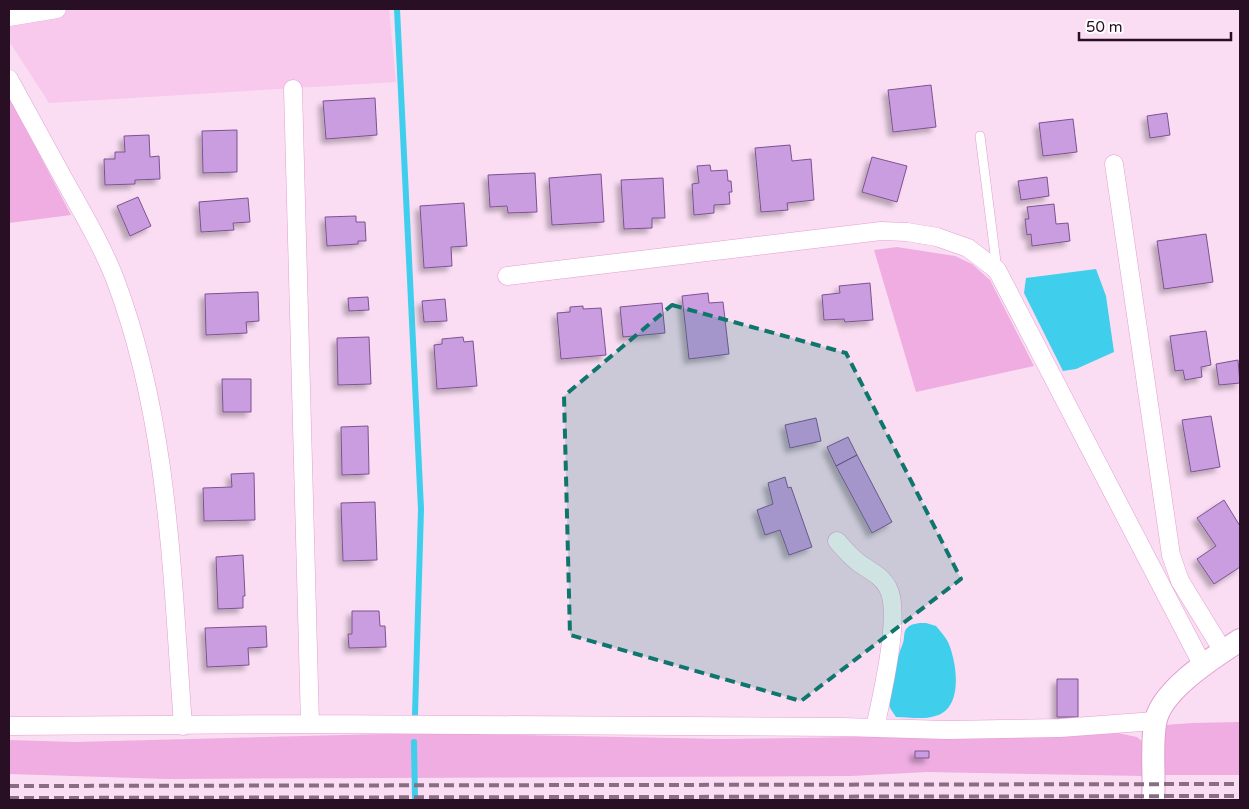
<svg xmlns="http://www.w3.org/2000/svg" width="1249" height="809" font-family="'Varela Round',sans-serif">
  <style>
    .built { fill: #f8c9ed }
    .green { fill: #efade1 }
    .water { fill: #3fceeb }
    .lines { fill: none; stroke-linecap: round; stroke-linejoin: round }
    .stream { stroke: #3fceeb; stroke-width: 6 }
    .building { fill: #ca9de1; stroke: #7d5291; filter: url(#shadow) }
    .service-casing { stroke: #e29ed4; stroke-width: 10 }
    .minor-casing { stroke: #e29ed4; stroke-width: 19 }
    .tertiary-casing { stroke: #e29ed4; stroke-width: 24 }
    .service { stroke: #fff; stroke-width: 9 }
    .minor { stroke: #fff; stroke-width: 18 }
    .tertiary { stroke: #fff; stroke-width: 22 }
    .rail { stroke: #896e83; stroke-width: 4; stroke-dasharray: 10 5; stroke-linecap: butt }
    .marked { fill: #0f766e; fill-opacity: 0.2; stroke: #0f766e; stroke-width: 4; stroke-dasharray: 10 6; stroke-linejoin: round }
  </style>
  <defs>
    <filter id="shadow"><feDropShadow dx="-4.5" dy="4.5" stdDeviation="2.5" flood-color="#0004"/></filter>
  </defs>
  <rect width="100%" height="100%" fill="#faddf3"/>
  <!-- built -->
  <path class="built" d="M 9,9 L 389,9 L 396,82 L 49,103 L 9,41 Z"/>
  <!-- green -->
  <path class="green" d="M 9,96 L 71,215 L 9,223 Z
    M 897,247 L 955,256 L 972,264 L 990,280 L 1034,366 L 916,392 L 874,250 Z
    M 1240,722 L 1240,775 L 1164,775 L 1165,725 L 1192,723 Z
    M 422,733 L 723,739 L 1118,733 L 1137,737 L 1145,744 L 1143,776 L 927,772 L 851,776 L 167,779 L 9,774 L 9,740 L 76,742 Z"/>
  <!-- water -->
  <path class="water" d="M 1096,269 L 1106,296 L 1114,352 L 1076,369 L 1063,371 L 1024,293 L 1026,278 Z
    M 926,623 L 936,626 C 940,631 945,636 948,642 C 957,662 964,709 935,716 C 923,720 908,717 896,717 L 890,708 L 889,703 C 893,683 895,661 903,643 C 905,637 903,632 907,628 C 912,623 919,623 926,623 Z"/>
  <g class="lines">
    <!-- stream -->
    <path class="stream" d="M 397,9 L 421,509 L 415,714
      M 414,742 L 415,800"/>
  </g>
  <!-- building -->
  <path class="building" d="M 931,85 L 936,127 L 893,132 L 888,90 Z
    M 375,98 L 377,135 L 326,139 L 323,101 Z
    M 1167,113 L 1170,135 L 1150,138 L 1147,116 Z
    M 1073,119 L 1077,152 L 1043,156 L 1039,123 Z
    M 237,130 L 237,172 L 203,173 L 202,131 Z
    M 149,135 L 150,157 L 159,156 L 160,179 L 135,180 L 135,184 L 105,185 L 104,159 L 115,159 L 115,152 L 125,152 L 124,136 Z
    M 790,145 L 792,161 L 811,159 L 814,200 L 787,203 L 788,210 L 761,212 L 755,148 Z
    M 872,157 L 907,166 L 897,202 L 862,192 Z
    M 710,165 L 711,171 L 727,170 L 728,181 L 731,181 L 732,192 L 729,192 L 730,204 L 714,205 L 714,213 L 694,215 L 692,184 L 699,183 L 697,166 Z
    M 535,173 L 537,212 L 508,213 L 507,206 L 490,207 L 488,175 Z
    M 601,174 L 604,222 L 552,225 L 549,178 Z
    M 1047,177 L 1049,196 L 1021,200 L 1018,181 Z
    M 663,178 L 665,218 L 652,218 L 652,228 L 624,229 L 621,180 Z
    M 138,197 L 151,226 L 130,236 L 117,206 Z
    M 248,198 L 250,222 L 233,223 L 234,230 L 201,232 L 199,202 Z
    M 464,203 L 467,246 L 451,247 L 452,266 L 424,268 L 420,206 Z
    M 1054,204 L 1056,224 L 1068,223 L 1070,241 L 1032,246 L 1031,234 L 1027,235 L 1025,219 L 1029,219 L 1027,207 Z
    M 356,216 L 356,222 L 365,222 L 366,241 L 358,241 L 358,244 L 327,246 L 325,217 Z
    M 1206,234 L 1213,282 L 1164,289 L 1157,241 Z
    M 870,283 L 873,320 L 845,322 L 844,319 L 824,320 L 822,295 L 840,293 L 839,286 Z
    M 258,292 L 259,321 L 246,322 L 247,333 L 206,335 L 205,294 Z
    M 708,293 L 709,303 L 723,302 L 729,354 L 689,359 L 682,296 Z
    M 368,297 L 369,310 L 349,311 L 348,298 Z
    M 445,299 L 447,321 L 424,322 L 422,301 Z
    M 662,303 L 665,333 L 623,337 L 620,307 Z
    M 583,306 L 583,309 L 601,308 L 606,355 L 561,359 L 557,313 L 570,312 L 570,307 Z
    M 1206,331 L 1211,365 L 1201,367 L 1202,377 L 1185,380 L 1183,370 L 1175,371 L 1170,336 Z
    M 369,337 L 371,384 L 338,385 L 337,338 Z
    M 463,337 L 464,342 L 473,341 L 477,386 L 437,389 L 434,345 L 442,344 L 442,339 Z
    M 1238,360 L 1240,383 L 1219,385 L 1216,364 Z
    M 222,379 L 251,379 L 251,412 L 223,412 Z
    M 1211,416 L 1220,467 L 1191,472 L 1182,420 Z
    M 816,418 L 821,441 L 790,448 L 785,425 Z
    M 368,426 L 369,474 L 342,475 L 341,427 Z
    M 848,437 L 857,455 L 836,466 L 827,447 Z
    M 857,455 L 892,522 L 872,533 L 836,466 Z
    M 254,473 L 255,520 L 204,521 L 203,488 L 232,487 L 231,474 Z
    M 785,477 L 788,488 L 791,487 L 812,547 L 789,555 L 780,530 L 765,535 L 757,510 L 773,504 L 768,483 Z
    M 1224,500 L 1240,526 L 1240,567 L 1214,584 L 1197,559 L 1216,546 L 1197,518 Z
    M 375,502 L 377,560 L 343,561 L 341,503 Z
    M 243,555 L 245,596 L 243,596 L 243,608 L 218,609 L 216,557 Z
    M 352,611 L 379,611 L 380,626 L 385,626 L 386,647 L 349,648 L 348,634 L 352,634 Z
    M 266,626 L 267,647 L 248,648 L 249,665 L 207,667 L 205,628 Z
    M 1057,679 L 1078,679 L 1078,717 L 1057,717 Z
    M 915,751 L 929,751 L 929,758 L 915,758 Z"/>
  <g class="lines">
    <defs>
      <path id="service" d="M 980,136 L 997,270"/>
      <path id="minor" d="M 9,17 L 57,9
        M 9,79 C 28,114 47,149 67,185 C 84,215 102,246 115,279 C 169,421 172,576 183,726
        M 293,89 L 310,724
        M 1114,164 L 1171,555 L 1180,581 L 1223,651
        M 507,276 L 881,231 L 907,232 L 937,237 L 968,248 L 997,270 L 1203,666
        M 837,541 C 844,549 851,557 859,563 C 870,571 882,576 888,588 C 902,613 881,699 875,728
        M 9,726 L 310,724 L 842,727 L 947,730 L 1060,728 L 1155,721"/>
      <path id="tertiary" d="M 1153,800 C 1155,775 1151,749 1155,724 C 1159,691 1214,657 1240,640"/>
    </defs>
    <!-- service casing -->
    <use href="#service" class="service-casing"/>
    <!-- minor casing -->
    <use href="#minor" class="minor-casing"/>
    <!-- tertiary casing -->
    <use href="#tertiary" class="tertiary-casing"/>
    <!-- service -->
    <use href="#service" class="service"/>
    <!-- minor -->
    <use href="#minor" class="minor"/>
    <!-- tertiary -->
    <use href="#tertiary" class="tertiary"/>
    <!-- rail -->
    <path class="rail" d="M 9,786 L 1240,784
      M 9,798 L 1240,796"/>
  </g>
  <!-- marked area -->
  <path class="marked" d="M 672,305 L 846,353 L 961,579 L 801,701 L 570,635 L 564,396 Z"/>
  <!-- border -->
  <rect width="1249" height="809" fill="none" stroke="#280f23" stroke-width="20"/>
  <!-- scale -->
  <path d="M1079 32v8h152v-8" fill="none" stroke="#280f23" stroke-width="2.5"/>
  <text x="1086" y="32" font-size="15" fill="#280f23" stroke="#ffffff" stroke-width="4" paint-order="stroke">50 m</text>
</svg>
